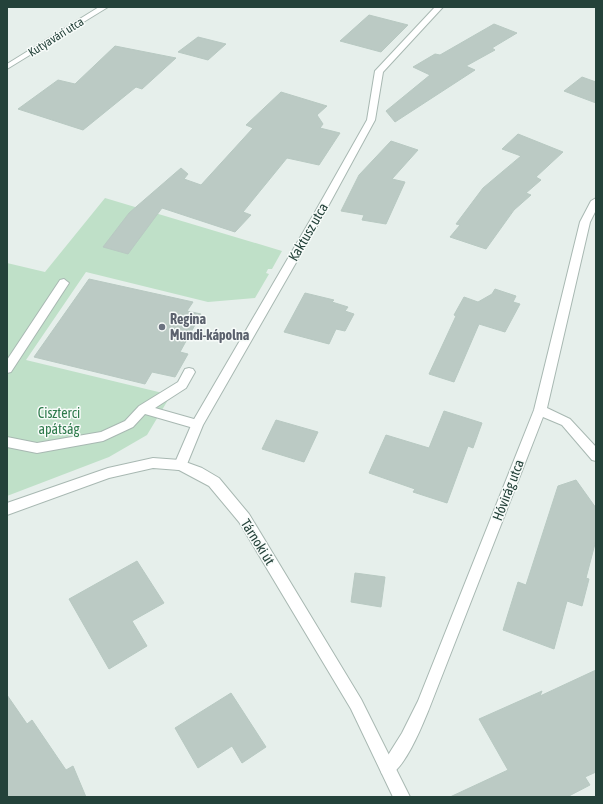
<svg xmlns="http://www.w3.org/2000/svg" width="603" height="804" font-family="'Asap Condensed',sans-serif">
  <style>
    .green { fill: #bfe0c8 }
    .building { fill: #bbcac4; stroke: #b8c9c2 }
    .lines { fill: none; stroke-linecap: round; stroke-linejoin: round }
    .service-casing { stroke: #a8b8b2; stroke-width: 2 }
    .minor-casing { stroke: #a8b8b2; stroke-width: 2 }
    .tertiary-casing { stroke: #a8b8b2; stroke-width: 2 }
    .service { fill: #fff; fill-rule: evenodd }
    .minor { fill: #fff; fill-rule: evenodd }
    .tertiary { fill: #fff; fill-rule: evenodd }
    .worship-dot { fill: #6b7280; stroke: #f7fbf9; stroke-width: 1.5 }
    .labels { text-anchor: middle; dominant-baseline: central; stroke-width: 3; stroke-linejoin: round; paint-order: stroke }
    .far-street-label { font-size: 12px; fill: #24423a; stroke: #f7fbf9 }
    .street-label { font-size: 14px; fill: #24423a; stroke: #f7fbf9 }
    .worship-label { font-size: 14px; font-weight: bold; fill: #5b616d; stroke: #f7fbf9; text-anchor: start }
    .park-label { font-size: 14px; fill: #2d7a4b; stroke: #f7fbf9 }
  </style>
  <rect width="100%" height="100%" fill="#e6efeb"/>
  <!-- green -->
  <path class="green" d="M 105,198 L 282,251 L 272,269 L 268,269 L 266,273 L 269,274 L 255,298 L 208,302 L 86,272 L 26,360 L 171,395 L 147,435 L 109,457 L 7,496 L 7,263 L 45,272 Z"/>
  <!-- building -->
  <path class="building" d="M 369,15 L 408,25 L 381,52 L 340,41 Z
    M 494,24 L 517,33 L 492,48 L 495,50 L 466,66 L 475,70 L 395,122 L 386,111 L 430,75 L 413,67 L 435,54 L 440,55 Z
    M 198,37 L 226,44 L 208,60 L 178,52 Z
    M 115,46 L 176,58 L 142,89 L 136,87 L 83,130 L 18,109 L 58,80 L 75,84 Z
    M 582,77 L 596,82 L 596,103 L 564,91 Z
    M 281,92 L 327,106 L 317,115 L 323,124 L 320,128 L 340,133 L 319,165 L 287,158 L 243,212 L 251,215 L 235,232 L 162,208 L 128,254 L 103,247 L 129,213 L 181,168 L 188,174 L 184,179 L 201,185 L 253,128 L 246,125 Z
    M 518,134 L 563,152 L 536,177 L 541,180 L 526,193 L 531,195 L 514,210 L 486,249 L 450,237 L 460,225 L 456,224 L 483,188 L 521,156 L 502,149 Z
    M 391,141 L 418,150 L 392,179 L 405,182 L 386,224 L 362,220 L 364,215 L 341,211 L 359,175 Z
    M 89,279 L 193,302 L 187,311 L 201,314 L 180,352 L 188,354 L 175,377 L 152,372 L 145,384 L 34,357 Z
    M 495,289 L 516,296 L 513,302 L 520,304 L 505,332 L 479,324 L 454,382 L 429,374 L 456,316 L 454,315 L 464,297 L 478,302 L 492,294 Z
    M 305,293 L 334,300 L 332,302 L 348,307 L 345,311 L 354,314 L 345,331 L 336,329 L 329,344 L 284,332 Z
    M 444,411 L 482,423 L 473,448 L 468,446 L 447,503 L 413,492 L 415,489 L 369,473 L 386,435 L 429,448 Z
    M 276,420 L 318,432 L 304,462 L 262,449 Z
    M 576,480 L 596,508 L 596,540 L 586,578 L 589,579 L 582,606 L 567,601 L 554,649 L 503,630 L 518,582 L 526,585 L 558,486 Z
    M 137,561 L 164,603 L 132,621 L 147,646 L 109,669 L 69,599 Z
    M 355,573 L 385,577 L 381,607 L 351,602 Z
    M 596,670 L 596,772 L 585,777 L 590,785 L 567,797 L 450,797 L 508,770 L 479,719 L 542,691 L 540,696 Z
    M 231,693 L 266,747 L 242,763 L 232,746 L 198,768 L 175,728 Z
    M 7,695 L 27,724 L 32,720 L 66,770 L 73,766 L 86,797 L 7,797 Z"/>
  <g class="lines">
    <defs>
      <path id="service" d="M 64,279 L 69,283 L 11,372 L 7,373 L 7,360 L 60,280 Z
        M 189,368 L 193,369 L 195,372 L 186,388 L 155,408 L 201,421 L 203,424 L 201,427 L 197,429 L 145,414 L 133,427 L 103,441 L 37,453 L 7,447 L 7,437 L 37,443 L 101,432 L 125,421 L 139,406 L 178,382 L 185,369 Z"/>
      <path id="minor" d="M 435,7 L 443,7 L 383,72 L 375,120 L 325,212 L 203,425 L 185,469 L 180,470 L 175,469 L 174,465 L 193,421 L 315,212 L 367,120 L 375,71 Z
        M 596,198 L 596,210 L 590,222 L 547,408 L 570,419 L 596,447 L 596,461 L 592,460 L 562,425 L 543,417 L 429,709 C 422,726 405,769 388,776 L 382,774 L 380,768 L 402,733 L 418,701 L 534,410 L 580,222 L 591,201 Z"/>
      <path id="tertiary" d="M 99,7 L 108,7 L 7,69 L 7,64 Z
        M 153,458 L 180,460 L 202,468 L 219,478 L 249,514 L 361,699 L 410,797 L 393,797 L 351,709 L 239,522 L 209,486 L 179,470 L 153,468 L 109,478 L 7,515 L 7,503 L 108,468 Z"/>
    </defs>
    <!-- service casing -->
    <use href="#service" class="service-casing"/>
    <!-- minor casing -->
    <use href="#minor" class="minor-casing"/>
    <!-- tertiary casing -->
    <use href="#tertiary" class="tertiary-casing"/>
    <!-- service -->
    <use href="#service" class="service"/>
    <!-- minor -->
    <use href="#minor" class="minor"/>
    <!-- tertiary -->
    <use href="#tertiary" class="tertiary"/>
  </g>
  <!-- markers -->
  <circle class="worship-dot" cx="162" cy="327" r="4"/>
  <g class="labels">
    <!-- far-street labels -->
    <g class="far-street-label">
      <text transform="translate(56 37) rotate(-32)">Kutyavári utca</text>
    </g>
    <!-- street labels -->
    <g class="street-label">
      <text transform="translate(308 232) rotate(-60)">Kaktusz utca</text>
      <text transform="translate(508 490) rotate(-69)">Hóvirág utca</text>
      <text transform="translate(258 542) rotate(58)">Tárnoki út</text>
    </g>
    <!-- worship labels -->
    <g class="worship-label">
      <text x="170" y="319">Regina<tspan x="170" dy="16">Mundi-kápolna</tspan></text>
    </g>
    <!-- park labels -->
    <g class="park-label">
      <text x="59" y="413">Ciszterci<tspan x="59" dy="16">apátság</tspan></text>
    </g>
  </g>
  <!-- border -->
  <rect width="603" height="804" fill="none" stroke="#24423a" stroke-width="16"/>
</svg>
